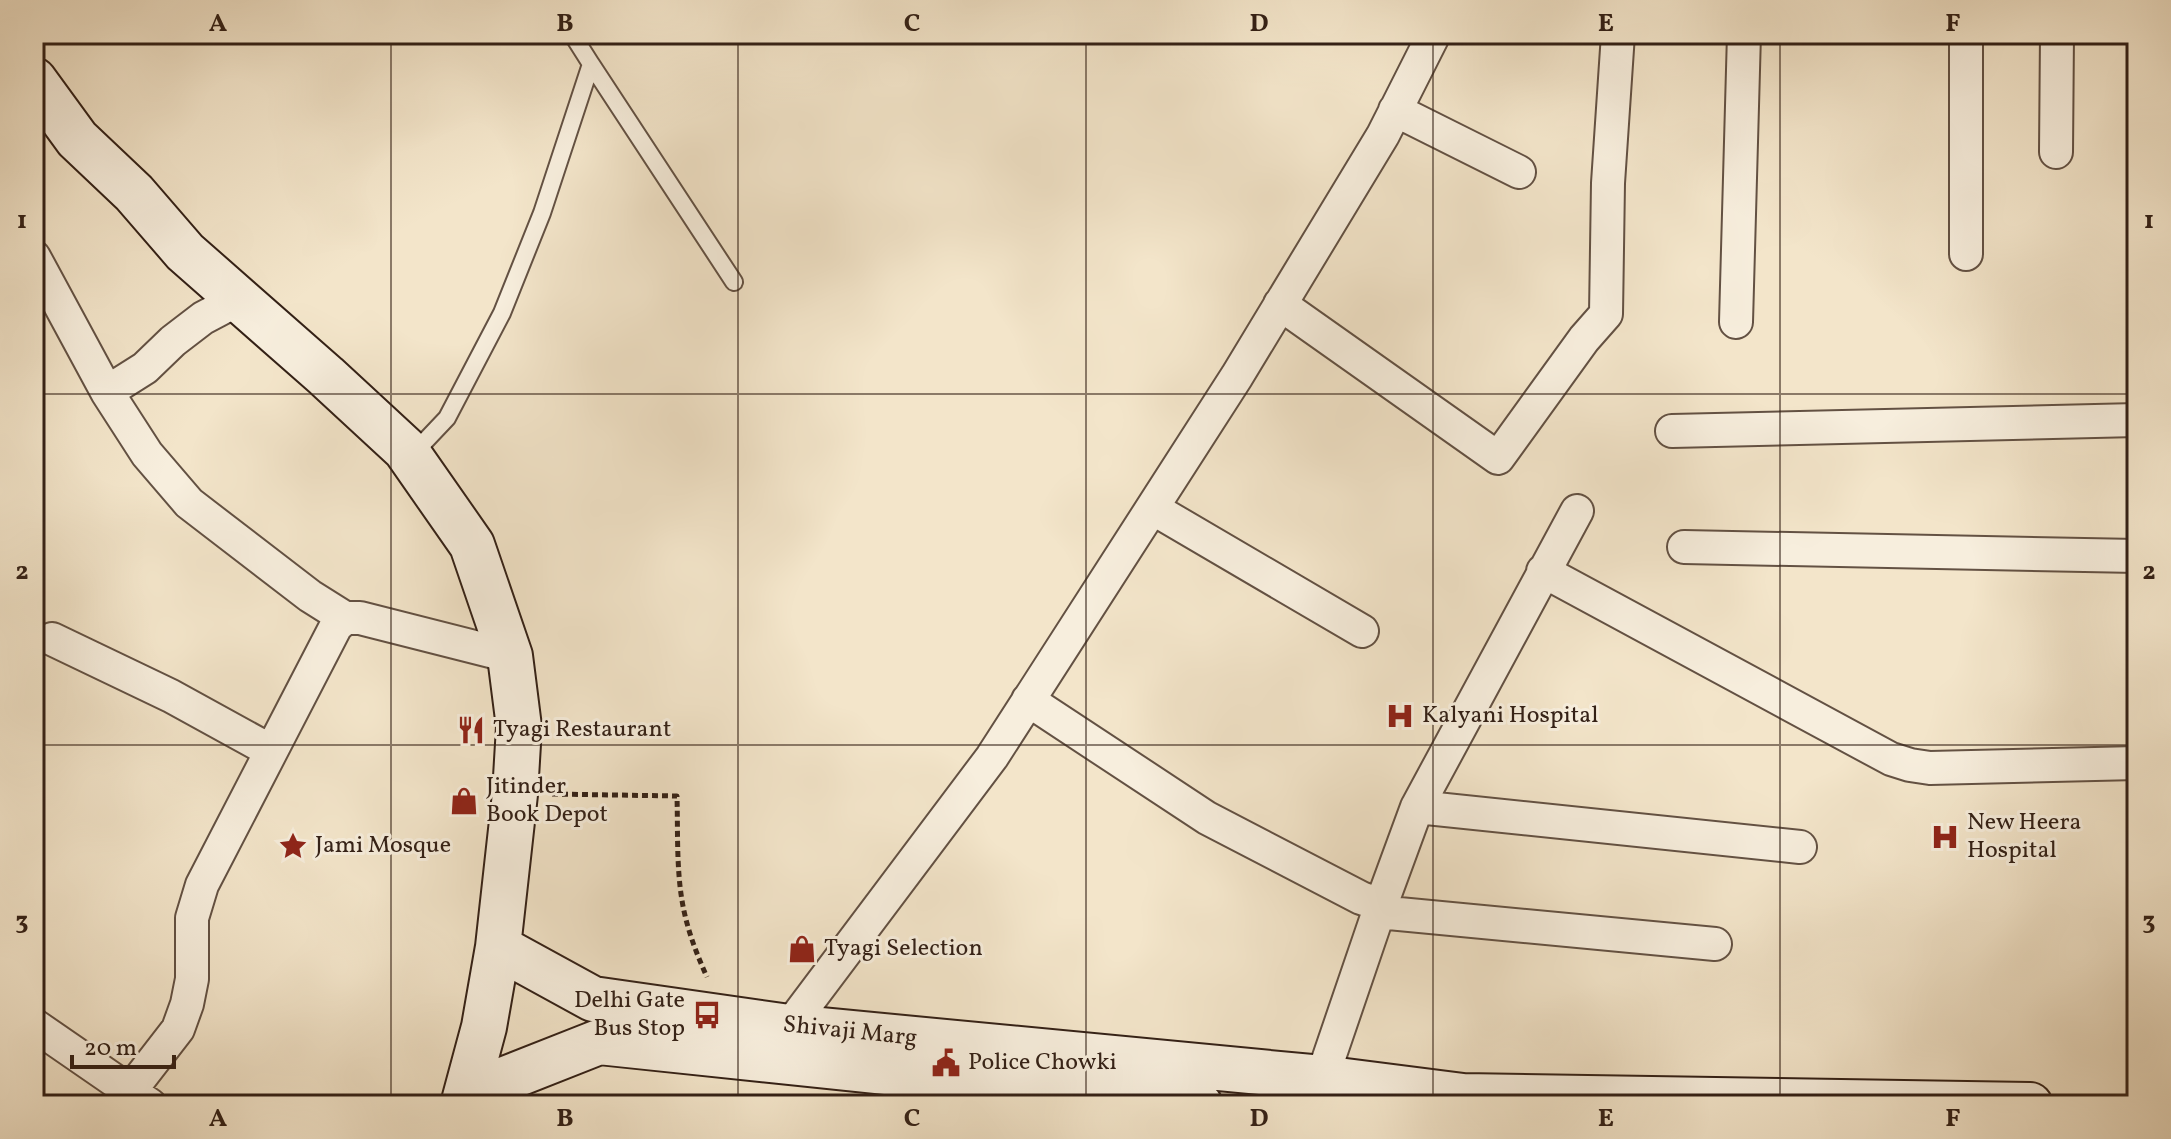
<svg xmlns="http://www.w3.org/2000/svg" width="2171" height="1139" font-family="Vollkorn,serif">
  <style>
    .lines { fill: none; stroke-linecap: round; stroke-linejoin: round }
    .service-casing { stroke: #635143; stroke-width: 20 }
    .minor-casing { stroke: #635143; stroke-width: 36 }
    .secondary-casing { stroke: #332016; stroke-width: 48 }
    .path { stroke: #332016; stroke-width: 5; stroke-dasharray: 6 4; stroke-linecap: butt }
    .service { stroke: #f7eedd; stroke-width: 16 }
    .minor { stroke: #f7eedd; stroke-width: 32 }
    .secondary { stroke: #f7eedd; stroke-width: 44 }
    .grid { fill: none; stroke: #332016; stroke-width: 2; stroke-opacity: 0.55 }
    .labels { text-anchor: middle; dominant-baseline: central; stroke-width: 6; stroke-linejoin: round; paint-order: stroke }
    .poi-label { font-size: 24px; fill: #332016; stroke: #f7eedd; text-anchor: start }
    .street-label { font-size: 24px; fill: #332016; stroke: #f7eedd }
    .neatline { fill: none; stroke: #332016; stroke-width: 3 }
    .grid-label { font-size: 26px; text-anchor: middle; font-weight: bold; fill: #332016 }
  </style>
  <rect width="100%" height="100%" fill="#f3e5ca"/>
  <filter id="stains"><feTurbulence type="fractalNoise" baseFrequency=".0025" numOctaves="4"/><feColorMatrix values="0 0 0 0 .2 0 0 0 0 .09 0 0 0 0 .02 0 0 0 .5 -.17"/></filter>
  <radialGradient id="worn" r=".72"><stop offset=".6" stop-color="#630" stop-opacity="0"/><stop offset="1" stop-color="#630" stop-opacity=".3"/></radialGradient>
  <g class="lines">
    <defs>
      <path id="service" d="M 591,64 L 734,282
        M 411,456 L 447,418 L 502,313 L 542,213 L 591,64 L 572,34"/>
      <path id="minor" d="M 1966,34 L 1966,254
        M 1395,110 L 1519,172
        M 2056,152 L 2057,34
        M 34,257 L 107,392 L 147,454 L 189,503 L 310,596 L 345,618
        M 1280,304 L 1498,458 L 1584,339 L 1606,314 L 1608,183 L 1618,34
        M 1736,322 L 1744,34
        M 107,392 L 145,368 L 173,341 L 203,318 L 239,299
        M 1672,431 L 2137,420
        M 1152,508 L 1362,631
        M 1684,547 L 2137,556
        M 1543,571 L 1891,759 L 1910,765 L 1930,768 L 2137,763
        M 52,639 L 171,696 L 271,751
        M 1028,700 L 1207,818 L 1361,898 L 1381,905
        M 1417,807 L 1800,847
        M 1378,912 L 1715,944
        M 34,1025 L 150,1105
        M 787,1042 L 789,1027 L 992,757 L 1237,376 L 1383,135 L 1434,34
        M 130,1091 L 178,1029 L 187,1004 L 192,979 L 192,918 L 202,885 L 336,626 L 345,618 L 360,618 L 510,656
        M 1306,1105 L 1322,1078 L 1381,905 L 1417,807 L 1577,511"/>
      <path id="secondary" d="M 34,80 L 77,139 L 134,193 L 185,252 L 326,376 L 405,449 L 472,545 L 510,656 L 519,727 L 515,794 L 498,947 L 484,1027 L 463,1105
        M 498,947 L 593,999 L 789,1027 L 1322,1078 L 1463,1096 L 2030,1105
        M 467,1094 L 599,1042 L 1200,1105"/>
    </defs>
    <!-- service casing -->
    <use href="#service" class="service-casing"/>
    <!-- minor casing -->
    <use href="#minor" class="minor-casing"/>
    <!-- secondary casing -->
    <use href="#secondary" class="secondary-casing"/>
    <!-- path -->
    <path class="path" d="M 552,794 L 677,796 C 678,834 676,874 684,911 C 689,934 697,955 707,977"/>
    <!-- service -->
    <use href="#service" class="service"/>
    <!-- minor -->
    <use href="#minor" class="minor"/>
    <!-- secondary -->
    <use href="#secondary" class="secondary"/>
  </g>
  <!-- grid -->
  <path class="grid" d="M 391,34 L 391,1105M 738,34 L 738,1105M 1086,34 L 1086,1105M 1433,34 L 1433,1105M 1780,34 L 1780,1105M 34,394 L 2137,394M 34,745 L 2137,745"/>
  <!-- icons -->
  <defs>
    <symbol id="hospital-bare" viewBox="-9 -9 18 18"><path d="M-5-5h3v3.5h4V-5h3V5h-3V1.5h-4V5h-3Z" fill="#8f2418" stroke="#f7eedd" stroke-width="2.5" paint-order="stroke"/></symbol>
    <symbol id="restaurant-bare" viewBox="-9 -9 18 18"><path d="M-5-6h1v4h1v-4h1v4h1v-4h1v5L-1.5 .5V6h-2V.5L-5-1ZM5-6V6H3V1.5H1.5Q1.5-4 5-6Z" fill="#8f2418" stroke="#f7eedd" stroke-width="2.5" paint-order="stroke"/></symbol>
    <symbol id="shop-bare" viewBox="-9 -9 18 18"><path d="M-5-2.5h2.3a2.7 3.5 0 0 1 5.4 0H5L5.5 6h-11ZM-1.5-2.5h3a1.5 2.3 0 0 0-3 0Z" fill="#8f2418" stroke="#f7eedd" stroke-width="2.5" paint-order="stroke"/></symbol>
    <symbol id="sight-bare" viewBox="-9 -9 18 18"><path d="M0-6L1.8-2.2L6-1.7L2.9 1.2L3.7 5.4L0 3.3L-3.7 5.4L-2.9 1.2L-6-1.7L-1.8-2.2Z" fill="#8f2418" stroke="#f7eedd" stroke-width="2.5" paint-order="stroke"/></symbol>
    <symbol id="bus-bare" viewBox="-9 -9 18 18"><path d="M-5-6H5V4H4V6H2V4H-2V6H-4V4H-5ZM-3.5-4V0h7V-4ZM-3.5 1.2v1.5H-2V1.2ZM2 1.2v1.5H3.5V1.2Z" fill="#8f2418" stroke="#f7eedd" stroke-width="2.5" paint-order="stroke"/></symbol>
    <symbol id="civic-bare" viewBox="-9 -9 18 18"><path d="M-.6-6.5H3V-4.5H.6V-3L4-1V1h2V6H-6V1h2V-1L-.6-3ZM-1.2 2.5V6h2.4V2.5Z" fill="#8f2418" stroke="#f7eedd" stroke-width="2.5" paint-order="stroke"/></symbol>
  </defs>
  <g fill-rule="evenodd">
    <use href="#hospital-bare" x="1380" y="696" width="40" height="40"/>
    <use href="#restaurant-bare" x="451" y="710" width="40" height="40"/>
    <use href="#shop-bare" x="444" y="781" width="40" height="40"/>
    <use href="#hospital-bare" x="1925" y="817" width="40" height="40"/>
    <use href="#sight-bare" x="273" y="826" width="40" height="40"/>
    <use href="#shop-bare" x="782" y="929" width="40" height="40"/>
    <use href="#bus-bare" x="687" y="995" width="40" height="40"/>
    <use href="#civic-bare" x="926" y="1043" width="40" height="40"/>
  </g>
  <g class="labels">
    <!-- poi labels -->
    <g class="poi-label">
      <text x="1422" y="716">Kalyani Hospital</text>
      <text x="493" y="730">Tyagi Restaurant</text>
      <text x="486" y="787">Jitinder<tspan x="486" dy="28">Book Depot</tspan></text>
      <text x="1967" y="823">New Heera<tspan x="1967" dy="28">Hospital</tspan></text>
      <text x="315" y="846">Jami Mosque</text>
      <text x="824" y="949">Tyagi Selection</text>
      <text x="685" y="1001" text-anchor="end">Delhi Gate<tspan x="685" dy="28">Bus Stop</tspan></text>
      <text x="968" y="1063">Police Chowki</text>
    </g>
    <!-- street labels -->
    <g class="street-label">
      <text transform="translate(850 1032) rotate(6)">Shivaji Marg</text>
    </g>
  </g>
  <!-- margin -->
  <rect width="2171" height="1139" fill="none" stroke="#f3e5ca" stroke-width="88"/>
  <!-- scale -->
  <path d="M72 1055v12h102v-12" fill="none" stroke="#332016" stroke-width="4"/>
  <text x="84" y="1055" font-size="24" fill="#332016" stroke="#f7eedd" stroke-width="6" paint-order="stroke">20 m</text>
  <rect x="44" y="44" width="2083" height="1051" class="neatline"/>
  <g class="grid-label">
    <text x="218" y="31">A</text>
    <text x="565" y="31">B</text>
    <text x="912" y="31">C</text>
    <text x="1259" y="31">D</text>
    <text x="1606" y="31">E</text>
    <text x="1953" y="31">F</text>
    <text x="22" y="228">1</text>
    <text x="2149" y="228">1</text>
    <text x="22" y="579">2</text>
    <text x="2149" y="579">2</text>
    <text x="22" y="929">3</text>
    <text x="2149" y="929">3</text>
    <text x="218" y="1126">A</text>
    <text x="565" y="1126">B</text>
    <text x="912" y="1126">C</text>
    <text x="1259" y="1126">D</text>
    <text x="1606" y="1126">E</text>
    <text x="1953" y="1126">F</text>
  </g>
  <rect width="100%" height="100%" filter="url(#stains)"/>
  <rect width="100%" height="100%" fill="url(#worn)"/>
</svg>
